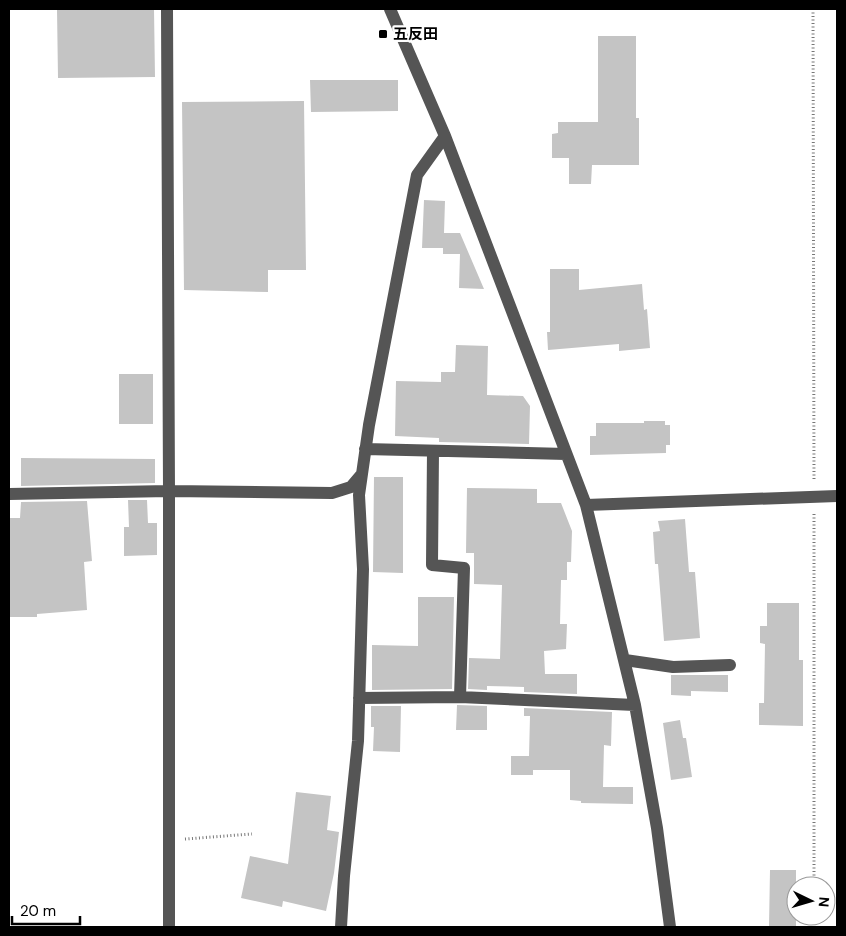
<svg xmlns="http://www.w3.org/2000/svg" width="846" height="936" font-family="'DM Sans','Noto Sans JP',sans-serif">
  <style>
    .building { fill: #c4c4c4 }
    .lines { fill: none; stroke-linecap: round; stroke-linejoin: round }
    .path { stroke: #777; stroke-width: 3; stroke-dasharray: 1 2.5; stroke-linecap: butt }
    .minor { stroke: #555; stroke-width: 12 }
    .poi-dot { fill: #000; stroke: #fff; stroke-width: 2 }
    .labels { text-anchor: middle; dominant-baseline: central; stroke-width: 4.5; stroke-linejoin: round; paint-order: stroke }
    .poi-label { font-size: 15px; font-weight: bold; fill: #000; stroke: #fff; text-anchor: start }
  </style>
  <rect width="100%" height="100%" fill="#fff"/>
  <!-- building -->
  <path class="building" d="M 57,9 L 154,9 L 155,77 L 58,78 Z
    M 598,36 L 636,36 L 636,118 L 639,118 L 639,165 L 592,165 L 591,184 L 569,184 L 569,158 L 552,158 L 552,134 L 558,133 L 558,122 L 598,122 Z
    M 310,80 L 398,80 L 398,111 L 311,112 Z
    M 304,101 L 306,270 L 268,270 L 268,292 L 184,290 L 182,102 Z
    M 424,200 L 445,201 L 444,233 L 460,233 L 484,289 L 459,288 L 460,254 L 443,254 L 443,248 L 422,248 Z
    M 550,269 L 579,269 L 579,290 L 642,284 L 644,310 L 647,309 L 650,348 L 619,351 L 619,344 L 548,350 L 547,332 L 550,332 Z
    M 456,345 L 488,346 L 487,395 L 523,396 L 530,406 L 529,444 L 439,442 L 439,438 L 395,436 L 396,381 L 441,382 L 441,372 L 455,372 Z
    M 119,374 L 153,374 L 153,424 L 119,424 Z
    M 644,421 L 665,421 L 665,425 L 670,425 L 670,445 L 666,445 L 666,453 L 590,455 L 590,436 L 596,436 L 596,423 L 644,423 Z
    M 21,458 L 155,459 L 155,483 L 21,486 Z
    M 374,477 L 403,477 L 403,573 L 373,572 Z
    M 467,488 L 537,489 L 537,503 L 561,503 L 572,531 L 571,562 L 567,562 L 567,580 L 561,580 L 560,624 L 567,624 L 566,649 L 544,651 L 545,674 L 577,674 L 577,694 L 524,692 L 524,687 L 487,686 L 487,690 L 468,689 L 469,658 L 500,659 L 502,585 L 474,584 L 474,553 L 466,553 Z
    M 128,500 L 147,500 L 148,523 L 157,523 L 157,555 L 124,556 L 124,527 L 129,527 Z
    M 87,501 L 92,561 L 84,562 L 87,610 L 37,614 L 37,617 L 9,617 L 9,518 L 20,518 L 21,502 Z
    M 685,519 L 689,572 L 695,572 L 700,638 L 664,641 L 658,564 L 655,564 L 653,532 L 660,531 L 658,521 Z
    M 418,597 L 454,597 L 452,689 L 372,690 L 372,645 L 418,646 Z
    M 767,603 L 799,603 L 799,660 L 803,660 L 803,726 L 759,725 L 759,703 L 764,703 L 765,644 L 760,643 L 760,626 L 767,626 Z
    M 671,675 L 728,675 L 728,692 L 691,691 L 691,696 L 671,695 Z
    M 457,705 L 487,706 L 487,730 L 456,730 Z
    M 371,706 L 401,706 L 400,752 L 373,751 L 374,727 L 371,727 Z
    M 524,708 L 612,712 L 611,746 L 604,745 L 603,787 L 633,787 L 633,804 L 581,803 L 581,801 L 570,800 L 570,770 L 533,770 L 533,775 L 511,775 L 511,756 L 529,756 L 530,716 L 524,716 Z
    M 680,720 L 683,738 L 686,738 L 692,777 L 671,780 L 663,723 Z
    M 296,792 L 331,796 L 327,830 L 339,832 L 334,873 L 326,911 L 283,901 L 282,907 L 241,898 L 250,856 L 288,864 Z
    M 770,870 L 796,870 L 796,927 L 769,927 Z"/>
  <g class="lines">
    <!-- path -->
    <path class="path" d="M 813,9 L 814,480
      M 814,514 L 814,886
      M 185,839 L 252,834
      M 814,916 L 814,927"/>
    <!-- minor -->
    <path class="minor" d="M 167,9 L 169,491 L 169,927
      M 390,9 L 445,136 L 586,505 L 635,705 L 657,828 L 670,927
      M 365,449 L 566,454
      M 433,451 L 432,565 L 464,568 L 460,697
      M 9,494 L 169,491 L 332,493 L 351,487 L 362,474
      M 586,505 L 837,496
      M 625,660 L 673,667 L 730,665
      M 359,698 L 460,697 L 635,705
      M 341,927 L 344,876 L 358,741 L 363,569 L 359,495 L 369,425 L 417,175 L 445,136"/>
  </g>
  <!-- markers -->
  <rect class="poi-dot" x="378" y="29" width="10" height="10" rx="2.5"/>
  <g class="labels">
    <!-- poi labels -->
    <g class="poi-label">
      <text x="393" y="34">五反田</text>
    </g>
  </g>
  <!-- border -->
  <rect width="846" height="936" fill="none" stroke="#000000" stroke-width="20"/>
  <!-- north arrow -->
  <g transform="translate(811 901) rotate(95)"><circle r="24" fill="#ffffff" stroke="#999999"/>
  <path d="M0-4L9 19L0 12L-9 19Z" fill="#000000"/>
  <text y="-8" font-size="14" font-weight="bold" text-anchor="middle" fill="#000000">N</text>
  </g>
  <!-- scale -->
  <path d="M12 916v8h68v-8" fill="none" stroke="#000000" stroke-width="2.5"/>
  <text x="20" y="916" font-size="15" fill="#000000" stroke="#ffffff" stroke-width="4" paint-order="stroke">20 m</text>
</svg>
